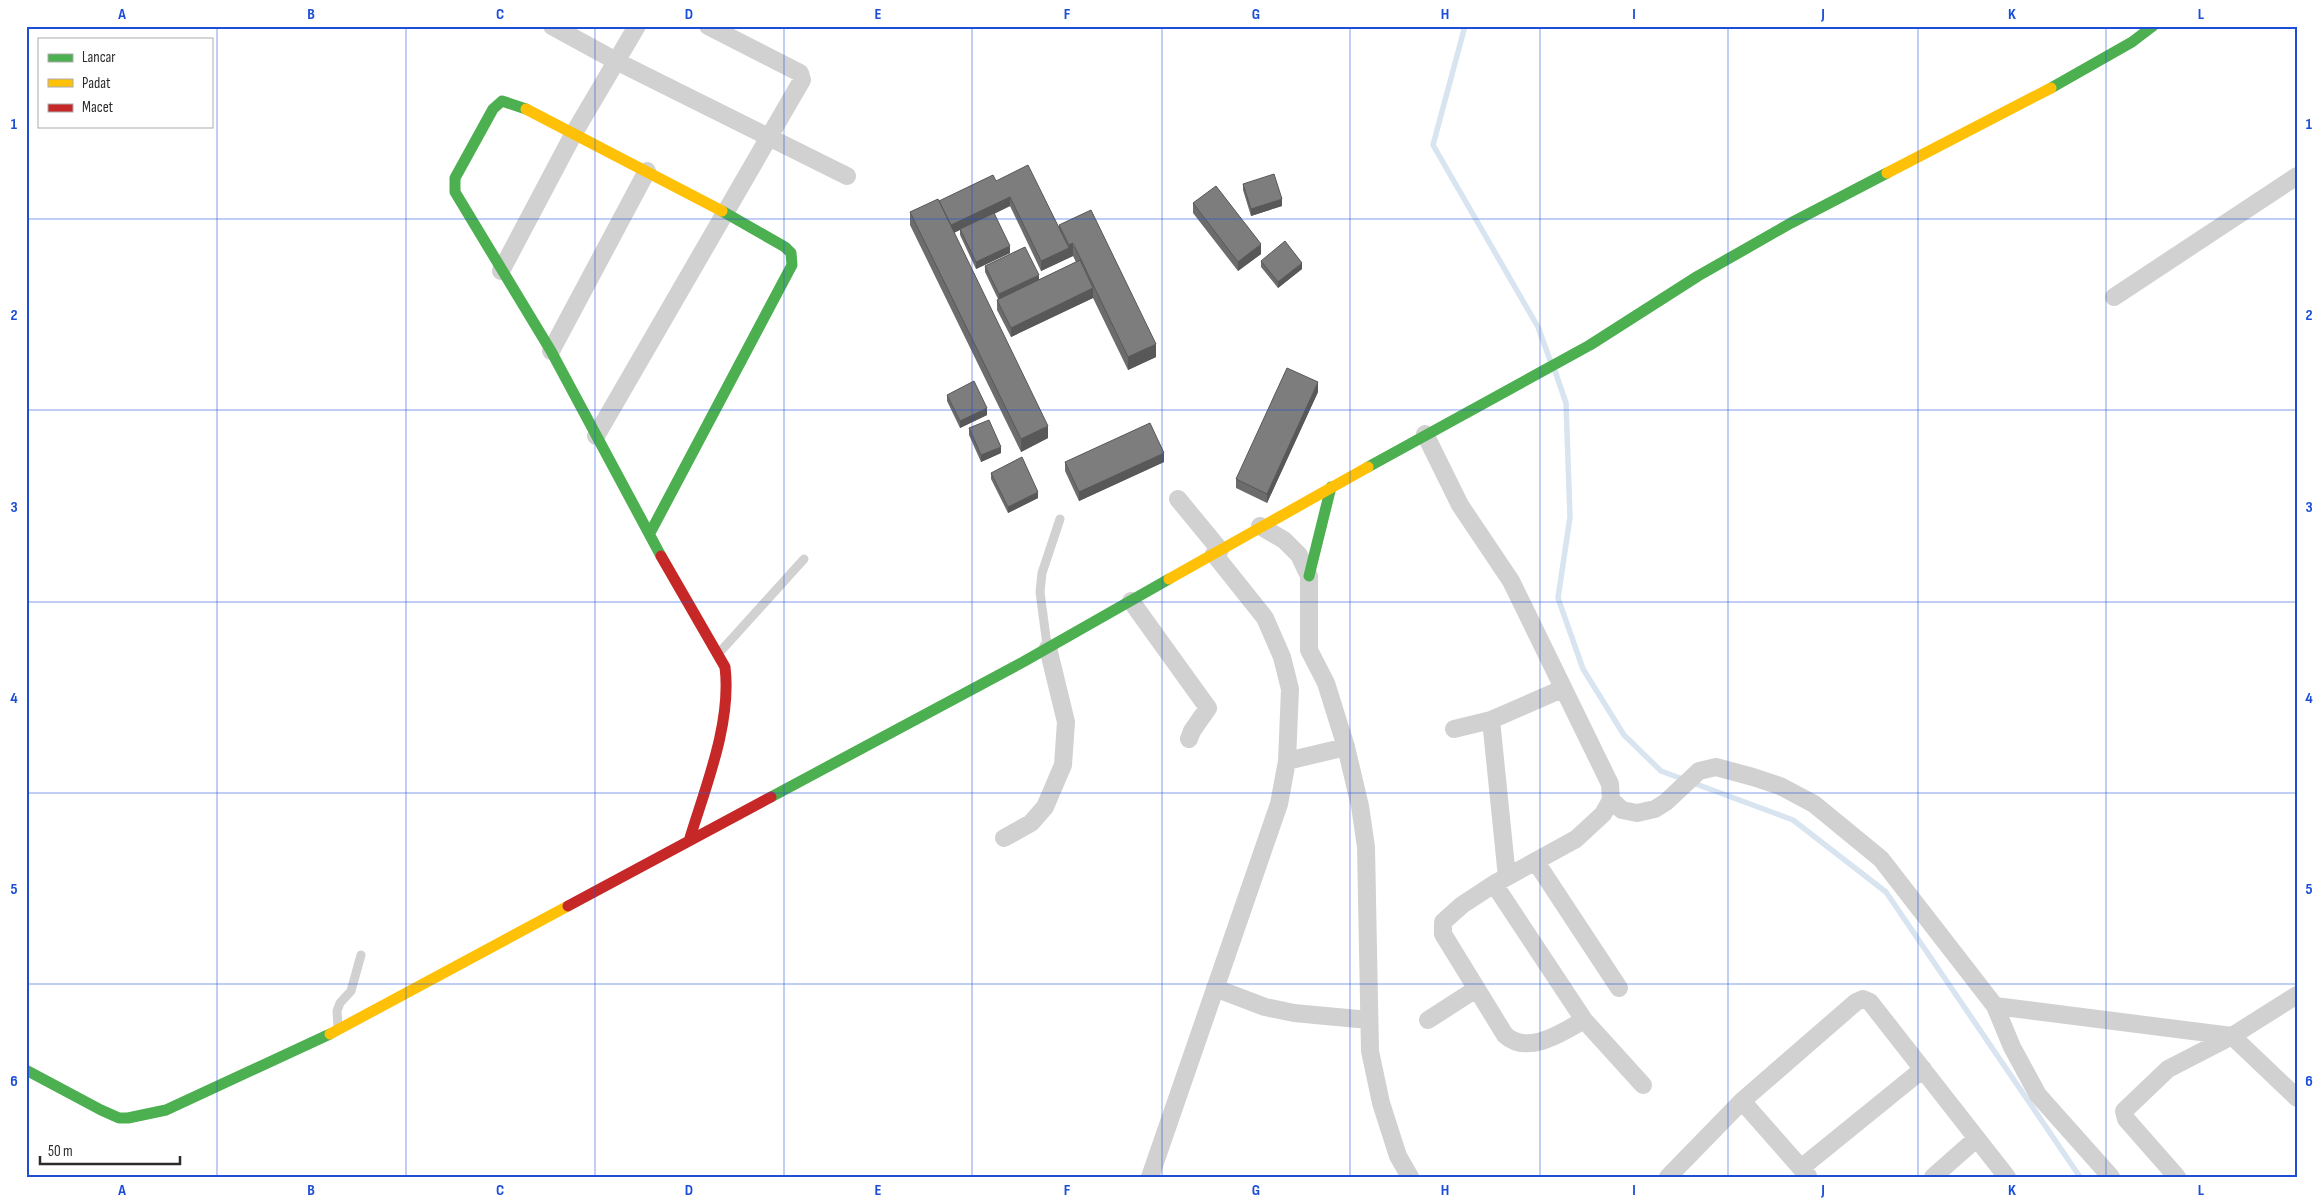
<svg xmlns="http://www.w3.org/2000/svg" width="2323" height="1203" font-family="'Sofia Sans Condensed',sans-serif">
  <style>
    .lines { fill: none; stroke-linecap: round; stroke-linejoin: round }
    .stream { stroke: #d8e4ef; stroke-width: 5.5 }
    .lane { stroke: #d1d1d1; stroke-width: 9 }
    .street { stroke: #d1d1d1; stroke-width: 18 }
    .fast { stroke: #4caf50; stroke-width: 11 }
    .slow { stroke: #ffc107; stroke-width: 11 }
    .jam { stroke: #c62828; stroke-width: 11 }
    .wall { fill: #6c6c6c }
    .shaded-wall { fill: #585858 }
    .building { fill: #7d7d7d; stroke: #585858 }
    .grid { fill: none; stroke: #1d4ed8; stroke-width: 1; stroke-opacity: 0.55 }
    .neatline { fill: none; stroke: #1d4ed8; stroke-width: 2 }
    .grid-label { font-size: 16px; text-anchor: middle; font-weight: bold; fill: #1d4ed8 }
  </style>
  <rect width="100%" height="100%" fill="#fff"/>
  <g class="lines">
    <!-- stream -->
    <path class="stream" d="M 1465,26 L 1433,145 L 1538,327 L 1550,360
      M 1555,371 L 1566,403 L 1570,517 L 1558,598 L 1583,669 L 1624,735 L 1661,771 L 1793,820 L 1886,892 L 2080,1177"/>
    <!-- lane -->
    <path class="lane" d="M 1047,645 L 1040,592 L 1042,573 L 1060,519
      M 719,653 L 804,559
      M 338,1027 L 337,1011 L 340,1003 L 351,991 L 361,955"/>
    <!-- street -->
    <path class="street" d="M 552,26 L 616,61 L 847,176
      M 501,271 L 574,133 L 637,26
      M 2114,297 L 2297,176
      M 551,351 L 647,171
      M 1425,434 L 1460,505 L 1511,581 L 1610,784 L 1611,800 L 1603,814 L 1576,839 L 1494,884 L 1462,905 L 1443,922 L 1443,934 L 1505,1035 C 1528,1056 1563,1032 1584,1020 L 1494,884
      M 596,436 L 802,80 L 800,73 L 708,26
      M 1178,499 L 1220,550
      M 1260,526 L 1284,540 L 1299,555 L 1309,576 L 1309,650 L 1326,683 L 1346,747 L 1360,806 L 1366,847 L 1370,1051 L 1381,1103 L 1398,1156 L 1410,1177
      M 1131,601 L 1208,708 L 1192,731 L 1189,739
      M 1454,729 L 1491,720
      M 1287,761 L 1346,747
      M 1611,800 L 1622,810 L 1637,813 L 1655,809 L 1666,802 L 1699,771 L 1716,767 L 1753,777 L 1780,786 L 1814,804 L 1881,859 L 1995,1006 L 2232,1036 L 2168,1069 L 2124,1111 L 2126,1119 L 2177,1177
      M 1004,838 L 1031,823 L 1045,807 L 1063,765 L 1066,722 L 1048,648
      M 1536,862 L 1619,988
      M 1507,877 L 1491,720 L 1562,689
      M 1215,988 L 1265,1007 L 1294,1013 L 1369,1020
      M 2297,995 L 2232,1036 L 2297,1098
      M 1995,1006 L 2012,1047 L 2038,1095 L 2111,1177
      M 1428,1020 L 1476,989
      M 1584,1020 L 1643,1085
      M 1742,1101 L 1808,1176
      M 1801,1168 L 1923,1069
      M 1150,1177 L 1279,804 L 1287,761 L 1290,689 L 1282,657 L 1265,618 L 1214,554
      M 1668,1177 L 1742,1101 L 1856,1002 L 1863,999 L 1870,1002 L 2007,1177
      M 1933,1177 L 1976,1139"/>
    <!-- fast -->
    <path class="fast" d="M 2051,88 L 2132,42 L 2153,26
      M 526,109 L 502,101 L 493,109 L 455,178 L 455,192 L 551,351 L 661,556
      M 1368,467 L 1590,345 L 1698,276 L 1791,223 L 1887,173
      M 650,533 L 792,265 L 791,253 L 785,247 L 722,211
      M 1309,576 L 1331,487
      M 771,797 L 1023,662 L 1169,579
      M 26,1070 L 101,1110 L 119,1118 L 128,1118 L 166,1110 L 330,1034"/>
    <!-- slow -->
    <path class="slow" d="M 526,109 L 722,211
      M 1887,173 L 2051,88
      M 1169,579 L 1368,467
      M 330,1034 L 568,906"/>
    <!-- jam -->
    <path class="jam" d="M 661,556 L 725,667 C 732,723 705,788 689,841
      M 568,906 L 771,797"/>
  </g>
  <!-- wall -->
  <path class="wall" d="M 996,181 L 1059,228 L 1059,225 L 1156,357 L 1128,370 L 1093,298 L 1011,337 L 997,310 L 997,300 L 998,299 L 985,272 L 985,266 L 1039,280 L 1076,262 L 1073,256 L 1041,271 L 1010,206 L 994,214 L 1010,253 L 976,269 L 960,235 L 960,230 L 954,233 L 1048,438 L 1021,452 L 910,225 L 910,212 Z
    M 1243,184 L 1282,206 L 1251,216 L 1243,190 Z
    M 1193,203 L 1261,254 L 1238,271 L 1193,213 Z
    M 1261,261 L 1302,269 L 1278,288 L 1261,267 Z
    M 1318,392 L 1267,503 L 1236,488 L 1236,479 Z
    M 947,395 L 987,415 L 960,428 L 947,401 Z
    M 969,428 L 1001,453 L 981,462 L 969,435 Z
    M 1065,462 L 1164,462 L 1079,501 L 1065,471 Z
    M 991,473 L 1038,498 L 1008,513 L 991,479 Z"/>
  <!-- shaded-wall -->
  <path class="shaded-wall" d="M 1010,197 L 1010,206 L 949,235 L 949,226 Z
    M 1282,199 L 1282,206 L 1251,216 L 1251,209 Z
    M 1073,243 L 1073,256 L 1041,271 L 1041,261 L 1069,248 L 1069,245 Z
    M 1261,244 L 1261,254 L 1238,271 L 1238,262 Z
    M 1010,246 L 1010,253 L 976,269 L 976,262 Z
    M 1302,263 L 1302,269 L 1278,288 L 1278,282 Z
    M 1039,275 L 1039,282 L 999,301 L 999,294 Z
    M 1093,288 L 1093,298 L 1011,337 L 1011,328 Z
    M 1156,344 L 1156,357 L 1128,370 L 1128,357 Z
    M 1318,382 L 1318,392 L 1267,503 L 1267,494 Z
    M 987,408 L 987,415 L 960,428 L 960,421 Z
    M 1048,426 L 1048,438 L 1021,452 L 1021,439 Z
    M 1001,447 L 1001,453 L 981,462 L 981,455 Z
    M 1164,453 L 1164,462 L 1079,501 L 1079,492 Z
    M 1038,492 L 1038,498 L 1008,513 L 1008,507 Z"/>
  <!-- building -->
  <path class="building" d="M 1028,165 L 1069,248 L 1041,261 L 1010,197 L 951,225 L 939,201 L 993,175 L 996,181 Z
    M 1274,174 L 1282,199 L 1251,209 L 1243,184 Z
    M 1216,186 L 1261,244 L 1238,262 L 1193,203 Z
    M 938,199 L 1048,426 L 1021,439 L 910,212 Z
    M 1091,210 L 1156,344 L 1128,357 L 1073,243 L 1069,245 L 1059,225 Z
    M 994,213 L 1010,246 L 976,262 L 960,229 Z
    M 1285,241 L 1302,263 L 1278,282 L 1261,261 Z
    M 1025,247 L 1039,275 L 999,294 L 985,266 Z
    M 1080,260 L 1093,288 L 1011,328 L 997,300 Z
    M 1287,368 L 1318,382 L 1267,494 L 1236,479 Z
    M 974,381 L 987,408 L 960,421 L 947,395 Z
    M 989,420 L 1001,447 L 981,455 L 969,428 Z
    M 1150,423 L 1164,453 L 1079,492 L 1065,462 Z
    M 1022,457 L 1038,492 L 1008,507 L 991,473 Z"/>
  <!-- grid -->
  <path class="grid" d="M 217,26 L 217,1177M 406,26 L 406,1177M 595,26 L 595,1177M 784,26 L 784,1177M 972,26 L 972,1177M 1162,26 L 1162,1177M 1350,26 L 1350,1177M 1540,26 L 1540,1177M 1728,26 L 1728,1177M 1918,26 L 1918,1177M 2106,26 L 2106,1177M 26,219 L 2297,219M 26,410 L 2297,410M 26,602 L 2297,602M 26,793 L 2297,793M 26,984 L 2297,984"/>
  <!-- border -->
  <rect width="2323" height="1203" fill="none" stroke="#ffffff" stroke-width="55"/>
  <!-- legend -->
  <rect x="38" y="38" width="175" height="90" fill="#ffffff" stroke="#ababab"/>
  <rect x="48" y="54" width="25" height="8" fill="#4caf50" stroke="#ababab"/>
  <text x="82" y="62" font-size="15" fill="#2c2c2c">Lancar</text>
  <rect x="48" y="79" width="25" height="8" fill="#ffc107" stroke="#ababab"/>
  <text x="82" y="88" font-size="15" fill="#2c2c2c">Padat</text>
  <rect x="48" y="104" width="25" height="8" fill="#c62828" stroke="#ababab"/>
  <text x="82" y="112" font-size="15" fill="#2c2c2c">Macet</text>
  <!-- scale -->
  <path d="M40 1156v8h140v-8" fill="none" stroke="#2c2c2c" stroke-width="2.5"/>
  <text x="48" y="1156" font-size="15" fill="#2c2c2c" stroke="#ffffff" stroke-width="4" paint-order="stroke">50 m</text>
  <rect x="28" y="28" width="2268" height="1148" class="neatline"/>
  <g class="grid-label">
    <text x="122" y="19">A</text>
    <text x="311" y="19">B</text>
    <text x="500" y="19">C</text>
    <text x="689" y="19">D</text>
    <text x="878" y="19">E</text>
    <text x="1067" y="19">F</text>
    <text x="1256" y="19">G</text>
    <text x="1445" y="19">H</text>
    <text x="1634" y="19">I</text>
    <text x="1823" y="19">J</text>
    <text x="2012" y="19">K</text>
    <text x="2201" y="19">L</text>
    <text x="14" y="129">1</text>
    <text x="2309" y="129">1</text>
    <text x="14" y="320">2</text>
    <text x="2309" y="320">2</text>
    <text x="14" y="512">3</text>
    <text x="2309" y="512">3</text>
    <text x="14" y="703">4</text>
    <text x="2309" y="703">4</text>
    <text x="14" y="894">5</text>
    <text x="2309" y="894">5</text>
    <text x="14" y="1086">6</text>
    <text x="2309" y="1086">6</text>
    <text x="122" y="1195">A</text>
    <text x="311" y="1195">B</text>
    <text x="500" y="1195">C</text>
    <text x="689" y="1195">D</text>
    <text x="878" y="1195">E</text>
    <text x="1067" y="1195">F</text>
    <text x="1256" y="1195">G</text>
    <text x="1445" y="1195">H</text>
    <text x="1634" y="1195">I</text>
    <text x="1823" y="1195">J</text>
    <text x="2012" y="1195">K</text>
    <text x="2201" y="1195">L</text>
  </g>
</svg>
